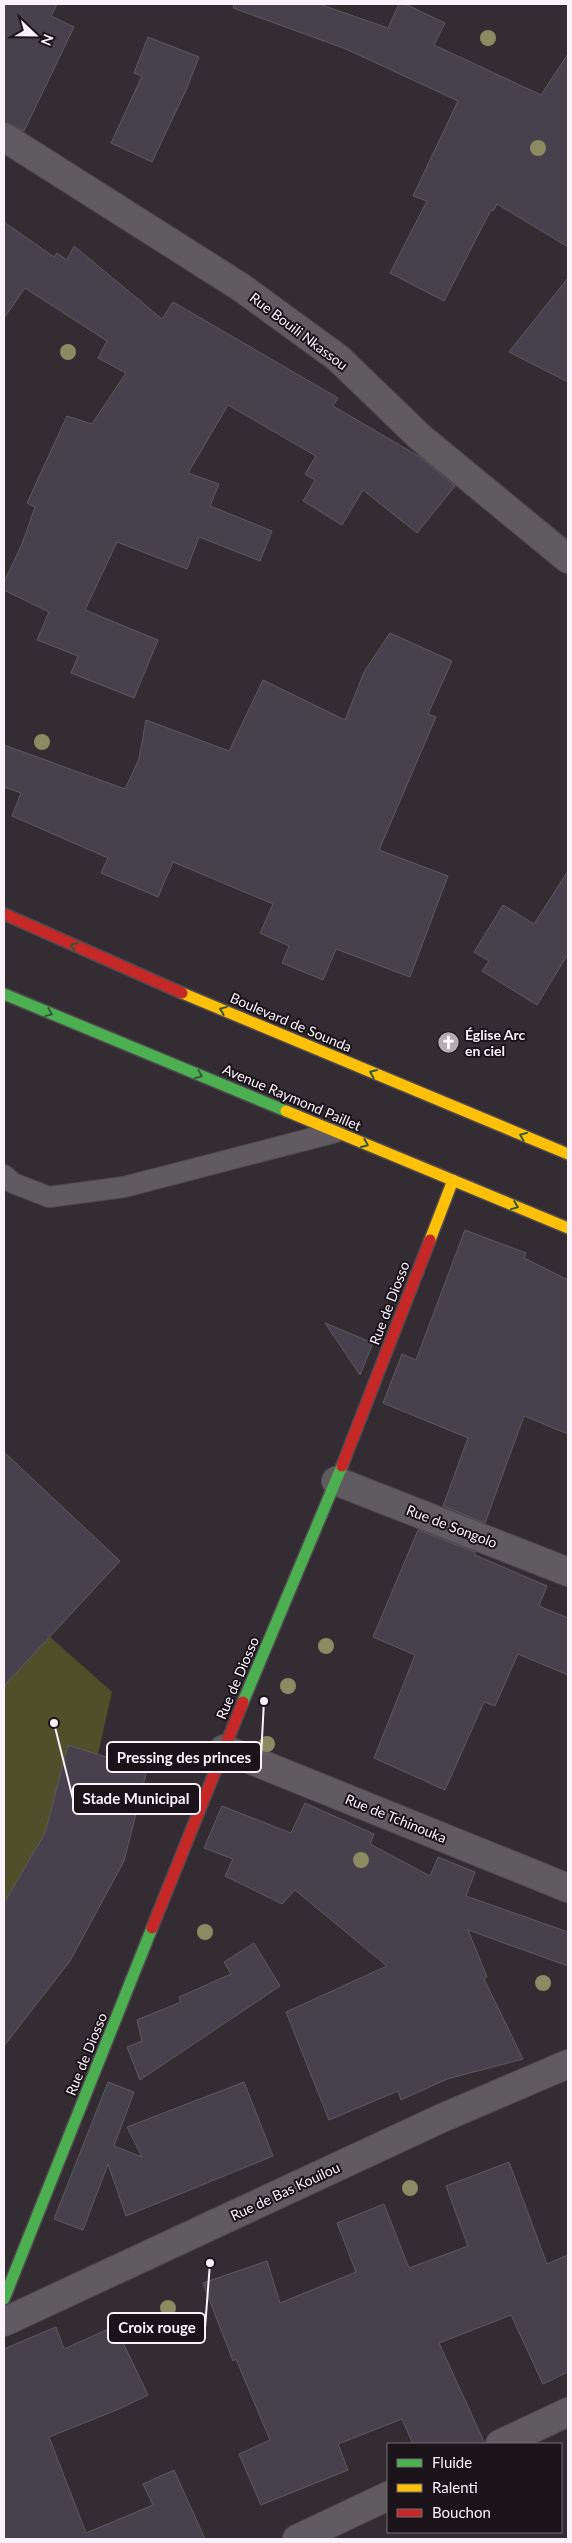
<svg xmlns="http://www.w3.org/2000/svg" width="572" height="2543" font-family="Lato,sans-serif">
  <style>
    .green { fill: #4f4f2a }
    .building { fill: #46414c; stroke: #5d5a60 }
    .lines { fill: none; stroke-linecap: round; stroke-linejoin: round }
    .lane-casing { stroke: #504a50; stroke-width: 22 }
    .street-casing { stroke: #504a50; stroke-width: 30 }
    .fast-casing { stroke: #504a50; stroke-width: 14 }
    .slow-casing { stroke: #504a50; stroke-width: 14 }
    .jam-casing { stroke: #504a50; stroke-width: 14 }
    .lane { stroke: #605b60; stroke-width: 20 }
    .street { stroke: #605b60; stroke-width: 28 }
    .fast { stroke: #4caf50; stroke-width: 11 }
    .slow { stroke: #ffc107; stroke-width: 11 }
    .jam { stroke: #c62828; stroke-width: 11 }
    .tree { fill: #8a8a63 }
    .oneway { stroke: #305a32 }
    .labels { text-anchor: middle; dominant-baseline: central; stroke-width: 4; stroke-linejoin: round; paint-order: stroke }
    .street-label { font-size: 14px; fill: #faf1fa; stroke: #1a141a }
    .poi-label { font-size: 14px; font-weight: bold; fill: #faf1fa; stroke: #1a141a; text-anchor: start }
    .leader { fill: none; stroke: #faf1fa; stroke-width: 2 }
    .callout-dot { fill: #faf1fa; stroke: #1a141a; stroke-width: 2 }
    .callout { fill: #1a141a; stroke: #faf1fa; stroke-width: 2 }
    .callout-label { font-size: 15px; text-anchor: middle; font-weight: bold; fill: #faf1fa }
  </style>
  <rect width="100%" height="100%" fill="#332d33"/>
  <!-- green -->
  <path class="green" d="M 4,1452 L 120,1561 L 50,1637 L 112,1692 L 98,1754 L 147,1770 L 124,1861 L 70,1961 L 4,2045 Z"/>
  <!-- building -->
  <path class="building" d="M 4,4 L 57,4 L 51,16 L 74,27 L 24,131 L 4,122 Z
    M 234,4 L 319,4 L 388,28 L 399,4 L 405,4 L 445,23 L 434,45 L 541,95 L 568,54 L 568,247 L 497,204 L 493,211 L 491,210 L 444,301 L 390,273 L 427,201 L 413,196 L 458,101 L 346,49 L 233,8 Z
    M 148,37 L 199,57 L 186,90 L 152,162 L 111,143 L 142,76 L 134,73 Z
    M 4,222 L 54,257 L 57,253 L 67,260 L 74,246 L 162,319 L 173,302 L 338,398 L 333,406 L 420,457 L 455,486 L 417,533 L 363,490 L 342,525 L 303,501 L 315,480 L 305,474 L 316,456 L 228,405 L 188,473 L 219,484 L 210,506 L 272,531 L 260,561 L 199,537 L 187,569 L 117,542 L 85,610 L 158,640 L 134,698 L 71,673 L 78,656 L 37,640 L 49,612 L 4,590 L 4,582 L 22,544 L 35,507 L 27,503 L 67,416 L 92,424 L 126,373 L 98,358 L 107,341 L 25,288 L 4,318 Z
    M 568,278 L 568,382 L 509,352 Z
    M 390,633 L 452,661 L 428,714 L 436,717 L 379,850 L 448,876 L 410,977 L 336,949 L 323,980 L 282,963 L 289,946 L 260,933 L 273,904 L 173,862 L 158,897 L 101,873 L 108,858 L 12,816 L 21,793 L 4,787 L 4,745 L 125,789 L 139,759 L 146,720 L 229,751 L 263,680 L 345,720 L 364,672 Z
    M 568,871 L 568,954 L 537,1005 L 482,971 L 489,961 L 474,952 L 503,905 L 534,924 Z
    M 465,1230 L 526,1253 L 524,1258 L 568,1280 L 568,1434 L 524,1416 L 485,1523 L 443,1506 L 468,1438 L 383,1403 L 402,1354 L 416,1360 Z
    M 325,1323 L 373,1343 L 360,1375 Z
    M 4,1452 L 120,1561 L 4,1686 Z
    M 418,1530 L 475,1552 L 475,1555 L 547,1586 L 539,1606 L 568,1618 L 568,1675 L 518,1654 L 495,1706 L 484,1702 L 445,1790 L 374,1758 L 415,1655 L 373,1637 Z
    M 68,1745 L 147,1770 L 124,1861 L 70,1961 L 4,2046 L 4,1903 L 45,1833 Z
    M 305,1803 L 374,1834 L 370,1844 L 430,1876 L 438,1857 L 475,1872 L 466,1896 L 568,1932 L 568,1966 L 468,1930 L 487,1977 L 484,1979 L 523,2059 L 447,2079 L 401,2100 L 398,2091 L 329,2120 L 286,2012 L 387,1966 L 295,1890 L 282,1904 L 225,1876 L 233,1859 L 204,1848 L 222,1806 L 291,1833 Z
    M 254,1943 L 280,1986 L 140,2080 L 127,2047 L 142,2041 L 137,2020 L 181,2002 L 179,1997 L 231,1974 L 224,1962 Z
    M 108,2082 L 134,2092 L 114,2146 L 142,2157 L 127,2127 L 244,2082 L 273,2156 L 126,2216 L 108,2164 L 83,2230 L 54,2219 Z
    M 509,2162 L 547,2264 L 568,2255 L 568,2372 L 543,2384 L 511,2315 L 439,2343 L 485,2444 L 413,2444 L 402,2419 L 338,2444 L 348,2470 L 261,2505 L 239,2454 L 270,2440 L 236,2359 L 233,2361 L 203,2283 L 267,2261 L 280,2303 L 356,2272 L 337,2223 L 384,2204 L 409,2268 L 468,2246 L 446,2186 Z
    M 115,2326 L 148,2395 L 119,2409 L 49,2437 L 86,2533 L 153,2505 L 143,2484 L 174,2470 L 205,2539 L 4,2539 L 4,2349 L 56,2327 L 64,2349 Z"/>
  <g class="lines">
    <defs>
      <path id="lane" d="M 4,1175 L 13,1183 L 49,1197 L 124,1187 L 336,1132"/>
      <path id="street" d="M 4,137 L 242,288 L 338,358 L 421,438 L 568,559
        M 336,1481 L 568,1572
        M 224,1749 L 568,1888
        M 4,2322 L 442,2118 L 568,2064
        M 500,2444 L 568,2412
        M 297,2539 L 388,2496"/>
      <path id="fast" d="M 4,994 L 286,1111
        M 243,1702 L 342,1466
        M 4,2299 L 152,1928"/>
      <path id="slow" d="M 182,993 L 568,1154
        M 286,1111 L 568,1228
        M 430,1240 L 453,1180"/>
      <path id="jam" d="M 4,914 L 182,993
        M 342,1466 L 430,1240
        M 152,1928 L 243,1702"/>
    </defs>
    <!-- lane casing -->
    <use href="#lane" class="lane-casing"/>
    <!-- street casing -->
    <use href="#street" class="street-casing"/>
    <!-- fast casing -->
    <use href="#fast" class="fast-casing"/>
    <!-- slow casing -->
    <use href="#slow" class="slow-casing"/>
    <!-- jam casing -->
    <use href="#jam" class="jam-casing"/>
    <!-- lane -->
    <use href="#lane" class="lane"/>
    <!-- street -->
    <use href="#street" class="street"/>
    <!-- fast -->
    <use href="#fast" class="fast"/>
    <!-- slow -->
    <use href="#slow" class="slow"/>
    <!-- jam -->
    <use href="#jam" class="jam"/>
  </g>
  <!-- trees -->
  <g class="tree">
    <circle cx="488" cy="38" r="8"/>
    <circle cx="538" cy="148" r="8"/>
    <circle cx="68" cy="352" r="8"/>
    <circle cx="42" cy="742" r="8"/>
    <circle cx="326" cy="1646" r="8"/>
    <circle cx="288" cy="1686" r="8"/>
    <circle cx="267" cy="1744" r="8"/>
    <circle cx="361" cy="1860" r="8"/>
    <circle cx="205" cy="1932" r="8"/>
    <circle cx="543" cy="1983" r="8"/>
    <circle cx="410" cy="2188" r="8"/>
    <circle cx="168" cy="2308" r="8"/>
  </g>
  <!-- one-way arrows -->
  <defs><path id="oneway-chevron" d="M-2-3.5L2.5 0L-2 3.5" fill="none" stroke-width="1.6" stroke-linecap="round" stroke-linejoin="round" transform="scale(1.25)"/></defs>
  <g class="oneway">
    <use href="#oneway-chevron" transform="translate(74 946) rotate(-156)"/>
    <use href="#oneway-chevron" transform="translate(223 1010) rotate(-158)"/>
    <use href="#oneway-chevron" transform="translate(49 1013) rotate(22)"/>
    <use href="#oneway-chevron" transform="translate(373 1073) rotate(-157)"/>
    <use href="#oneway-chevron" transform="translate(199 1075) rotate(22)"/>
    <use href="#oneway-chevron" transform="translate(523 1136) rotate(-158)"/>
    <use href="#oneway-chevron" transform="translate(365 1144) rotate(23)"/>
    <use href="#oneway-chevron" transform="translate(515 1206) rotate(22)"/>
  </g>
  <!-- icons -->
  <defs>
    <symbol id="church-disc" viewBox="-11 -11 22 22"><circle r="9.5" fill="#b4acb4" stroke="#1a141a"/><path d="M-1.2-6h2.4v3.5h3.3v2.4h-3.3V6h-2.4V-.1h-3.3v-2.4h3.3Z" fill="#fff"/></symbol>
  </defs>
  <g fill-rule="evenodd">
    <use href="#church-disc" x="436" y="1030" width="25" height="25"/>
  </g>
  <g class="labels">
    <!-- street labels -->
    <g class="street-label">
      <text transform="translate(299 331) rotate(37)">Rue Bouili Nkassou</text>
      <text transform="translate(291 1022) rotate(23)">Boulevard de Sounda</text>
      <text transform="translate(292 1097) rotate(23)">Avenue Raymond Paillet</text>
      <text transform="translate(389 1303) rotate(-69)">Rue de Diosso</text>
      <text transform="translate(452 1526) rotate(21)">Rue de Songolo</text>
      <text transform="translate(237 1678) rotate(-67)">Rue de Diosso</text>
      <text transform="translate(396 1818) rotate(22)">Rue de Tchinouka</text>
      <text transform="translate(86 2054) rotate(-68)">Rue de Diosso</text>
      <text transform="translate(285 2191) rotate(-25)">Rue de Bas Kouilou</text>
    </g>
    <!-- poi labels -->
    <g class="poi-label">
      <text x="465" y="1034">Église Arc<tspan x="465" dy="16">en ciel</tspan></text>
    </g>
  </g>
  <!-- callouts -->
  <path class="leader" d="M264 1701L261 1757M54 1723L73 1799M210 2263L205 2328"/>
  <g class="callout-dot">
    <circle cx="264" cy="1701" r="5"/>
    <circle cx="54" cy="1723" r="5"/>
    <circle cx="210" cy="2263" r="5"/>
  </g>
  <g class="callout">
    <rect x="107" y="1742" width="154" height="30" rx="5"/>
    <rect x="73" y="1784" width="127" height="30" rx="5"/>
    <rect x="108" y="2313" width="97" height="30" rx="5"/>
  </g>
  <g class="callout-label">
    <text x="184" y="1763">Pressing des princes</text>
    <text x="136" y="1804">Stade Municipal</text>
    <text x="157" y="2333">Croix rouge</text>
  </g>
  <!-- border -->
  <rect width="572" height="2543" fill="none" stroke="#faf1fa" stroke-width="10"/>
  <!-- legend -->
  <rect x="387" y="2443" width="175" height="90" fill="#1a141a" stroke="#746c74"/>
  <rect x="397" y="2459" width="25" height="8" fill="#4caf50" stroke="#746c74"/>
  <text x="432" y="2468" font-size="15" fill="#faf1fa">Fluide</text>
  <rect x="397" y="2484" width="25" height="8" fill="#ffc107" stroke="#746c74"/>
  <text x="432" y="2493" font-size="15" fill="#faf1fa">Ralenti</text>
  <rect x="397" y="2509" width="25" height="8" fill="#c62828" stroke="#746c74"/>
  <text x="432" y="2518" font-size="15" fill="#faf1fa">Bouchon</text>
  <!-- north arrow -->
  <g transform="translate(35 35) rotate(112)" stroke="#1a141a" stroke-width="4" paint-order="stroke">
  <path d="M0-4L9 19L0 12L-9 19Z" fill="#faf1fa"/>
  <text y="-8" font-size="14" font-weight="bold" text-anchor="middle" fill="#faf1fa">N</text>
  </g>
</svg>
